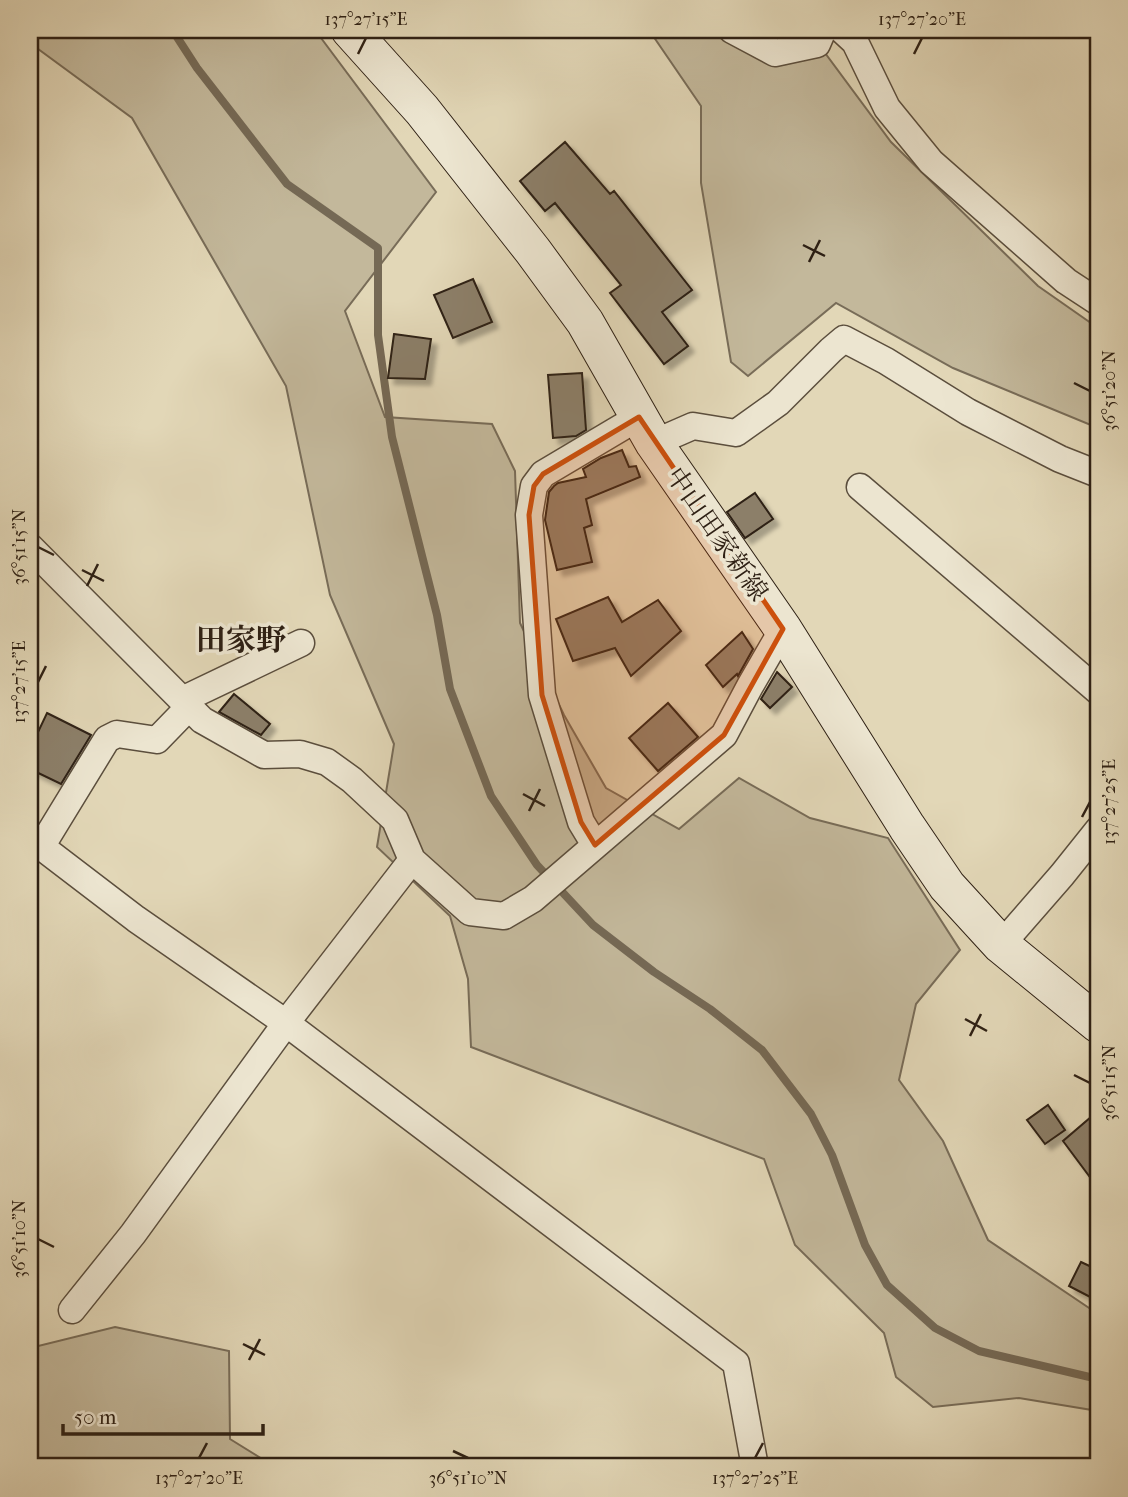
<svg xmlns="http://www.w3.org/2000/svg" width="1128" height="1497" font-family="'IM FELL French Canon','Noto Serif JP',serif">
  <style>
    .green { fill: #c3b89b; stroke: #786c58; stroke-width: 2 }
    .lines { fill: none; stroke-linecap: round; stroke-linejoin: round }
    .stream { stroke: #756955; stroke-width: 8 }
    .building { fill: #8c7f69; stroke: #2e2014; stroke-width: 2; filter: url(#shadow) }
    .street-casing { stroke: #5b4e3d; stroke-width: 29 }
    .secondary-casing { stroke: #2e2014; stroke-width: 39 }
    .street { stroke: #ece5d0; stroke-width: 26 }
    .secondary { stroke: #ece5d0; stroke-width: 37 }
    .marked { fill: #cc500d; fill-opacity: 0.2; stroke: #cc500d; stroke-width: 5; stroke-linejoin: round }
    .ticks { fill: none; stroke: #2e2014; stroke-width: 2.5 }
    .labels { text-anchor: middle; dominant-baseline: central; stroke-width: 7; stroke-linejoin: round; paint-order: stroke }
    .street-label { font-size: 26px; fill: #2e2014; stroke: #ece5d0 }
    .quarter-label { font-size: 30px; font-weight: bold; fill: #2e2014; stroke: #ece5d0 }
    .neatline { fill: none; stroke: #2e2014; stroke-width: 2.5 }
    .ticks-label { font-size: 18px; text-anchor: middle; fill: #2e2014 }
  </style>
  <defs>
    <filter id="shadow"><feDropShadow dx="6" dy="6" stdDeviation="2" flood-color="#0004"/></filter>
  </defs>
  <rect width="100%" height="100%" fill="#e2d7b7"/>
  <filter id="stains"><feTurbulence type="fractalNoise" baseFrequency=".00286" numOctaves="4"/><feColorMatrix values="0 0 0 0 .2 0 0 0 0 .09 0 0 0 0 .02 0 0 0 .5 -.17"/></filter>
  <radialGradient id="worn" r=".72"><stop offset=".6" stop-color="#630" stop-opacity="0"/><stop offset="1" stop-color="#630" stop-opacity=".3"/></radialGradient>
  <!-- green -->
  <path class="green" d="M 30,30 L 315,30 L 436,192 L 345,311 L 385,417 L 492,424 L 515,471 L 520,623 L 564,715 L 606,788 L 679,829 L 739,778 L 810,818 L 888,838 L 960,950 L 916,1004 L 899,1080 L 943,1141 L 988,1240 L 1098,1314 L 1098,1411 L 1019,1398 L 933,1407 L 896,1377 L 884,1333 L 795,1245 L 764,1159 L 471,1047 L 468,979 L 450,916 L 377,847 L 394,744 L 330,595 L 286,386 L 132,118 L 30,43 Z
    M 649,30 L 808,30 L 891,142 L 1038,286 L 1098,328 L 1098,428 L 953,368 L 836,303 L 748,376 L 731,362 L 701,183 L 701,106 Z
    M 115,1327 L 229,1351 L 230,1439 L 275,1467 L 30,1467 L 30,1348 Z"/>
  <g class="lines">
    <!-- stream -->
    <path class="stream" d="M 175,30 L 175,34 L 197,68 L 287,184 L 378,248 L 378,335 L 392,437 L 437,615 L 450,689 L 491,796 L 537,865 L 593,925 L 654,972 L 710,1009 L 762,1050 L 811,1114 L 832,1155 L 865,1245 L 887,1285 L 935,1328 L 979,1351 L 1098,1379"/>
  </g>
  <!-- building -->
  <path class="building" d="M 565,142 L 610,194 L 614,191 L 692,290 L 662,312 L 688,346 L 664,364 L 610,293 L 621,285 L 555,203 L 545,211 L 520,181 Z
    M 473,279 L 492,322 L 453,338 L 434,295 Z
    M 394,334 L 431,339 L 425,379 L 388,378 Z
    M 582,373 L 586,430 L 576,436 L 553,438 L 548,375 Z
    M 622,450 L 629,467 L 636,466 L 640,477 L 586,499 L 592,525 L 584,528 L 592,562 L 557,570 L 545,520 L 549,492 L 554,486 L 558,483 L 586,477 L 583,469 L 601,458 Z
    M 755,493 L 773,519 L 745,538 L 727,512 Z
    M 608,597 L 622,622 L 658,600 L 681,631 L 631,676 L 615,648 L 573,661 L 556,619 Z
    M 742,632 L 753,649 L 738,676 L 737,674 L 723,687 L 706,665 Z
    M 777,672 L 792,687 L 770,708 L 761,699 Z
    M 234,694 L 270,724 L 261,735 L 219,712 Z
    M 668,703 L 698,737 L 658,771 L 629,738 Z
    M 47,713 L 91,735 L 61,784 L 30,769 L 30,749 Z
    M 1048,1105 L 1065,1130 L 1045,1144 L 1027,1120 Z
    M 1098,1111 L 1098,1188 L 1063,1141 Z
    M 1081,1262 L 1098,1270 L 1098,1301 L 1069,1286 Z"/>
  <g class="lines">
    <defs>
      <path id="street" d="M 732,30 L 775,53 L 817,44 L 823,30
        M 842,30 L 855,42 L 887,108 L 931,162 L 1066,281 L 1098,302
        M 654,443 L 693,426 L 736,433 L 778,403 L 831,350 L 844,339 L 886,361 L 968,412 L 1060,459 L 1098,474
        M 860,487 L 1098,691
        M 30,547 L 202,720 L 264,755 L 300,754 L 327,762 L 352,780 L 395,820 L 412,860
        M 182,700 L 301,643
        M 30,838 L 136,919 L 286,1023 L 736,1363 L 755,1467
        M 595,845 L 581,822 L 542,695 L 529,515 L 534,486 L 543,474 L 639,417
        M 41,847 L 107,739 L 117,734 L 157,740 L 189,707
        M 1001,945 L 1062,875 L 1098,830
        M 72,1310 L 133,1234 L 286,1023 L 412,860 L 470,912 L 504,916 L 533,899 L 724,735 L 750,686 L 783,629"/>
      <path id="secondary" d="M 350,30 L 422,110 L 533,251 L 585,322 L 654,443 L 783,629 L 907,827 L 947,886 L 1001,945 L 1098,1024"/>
    </defs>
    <!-- street casing -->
    <use href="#street" class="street-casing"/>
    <!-- secondary casing -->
    <use href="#secondary" class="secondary-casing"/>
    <!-- street -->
    <use href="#street" class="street"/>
    <!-- secondary -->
    <use href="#secondary" class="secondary"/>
  </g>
  <!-- marked area -->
  <path class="marked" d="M 639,417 L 783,629 L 724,735 L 595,845 L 581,822 L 542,695 L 529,515 L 534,486 L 543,474 Z"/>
  <!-- ticks -->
  <path class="ticks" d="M 358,54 L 366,38M 914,54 L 922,38M 803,245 L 825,256M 809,262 L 820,240M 1074,383 L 1090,391M 38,547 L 54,555M 82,570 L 104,581M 87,586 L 98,564M 38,682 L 46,666M 523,794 L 545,806M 529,811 L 540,789M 1082,817 L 1090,802M 965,1019 L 987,1031M 970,1036 L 981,1014M 1074,1075 L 1090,1083M 38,1239 L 54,1247M 243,1344 L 265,1355M 249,1360 L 260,1339M 453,1451 L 468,1458M 199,1458 L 207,1443M 755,1458 L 763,1443"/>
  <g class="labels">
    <!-- street labels -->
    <g class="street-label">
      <text transform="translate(717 534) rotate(55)">中山田家新線</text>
    </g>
    <!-- quarter labels -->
    <g class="quarter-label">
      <text x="241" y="640">田家野</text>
    </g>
  </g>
  <!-- margin -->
  <rect width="1128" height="1497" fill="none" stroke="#e2d7b7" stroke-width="77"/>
  <!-- scale -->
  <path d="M63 1424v10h200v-10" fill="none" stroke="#2e2014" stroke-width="3.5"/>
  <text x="74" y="1424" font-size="21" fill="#2e2014" stroke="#ece5d0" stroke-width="5" paint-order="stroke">50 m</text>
  <rect x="38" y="38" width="1052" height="1420" class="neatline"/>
  <g class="ticks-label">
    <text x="366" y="25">137°27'15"E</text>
    <text x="922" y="25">137°27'20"E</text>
    <text transform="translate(1109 391) rotate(-90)" y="6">36°51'20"N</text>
    <text transform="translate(19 547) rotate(-90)" y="6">36°51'15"N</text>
    <text transform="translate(19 682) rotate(-90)" y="6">137°27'15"E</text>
    <text transform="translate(1109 802) rotate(-90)" y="6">137°27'25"E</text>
    <text transform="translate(1109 1083) rotate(-90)" y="6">36°51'15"N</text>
    <text transform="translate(19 1239) rotate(-90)" y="6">36°51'10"N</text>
    <text x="199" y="1484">137°27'20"E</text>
    <text x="468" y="1484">36°51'10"N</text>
    <text x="755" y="1484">137°27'25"E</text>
  </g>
  <rect width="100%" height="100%" filter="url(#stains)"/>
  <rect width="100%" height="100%" fill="url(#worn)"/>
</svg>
